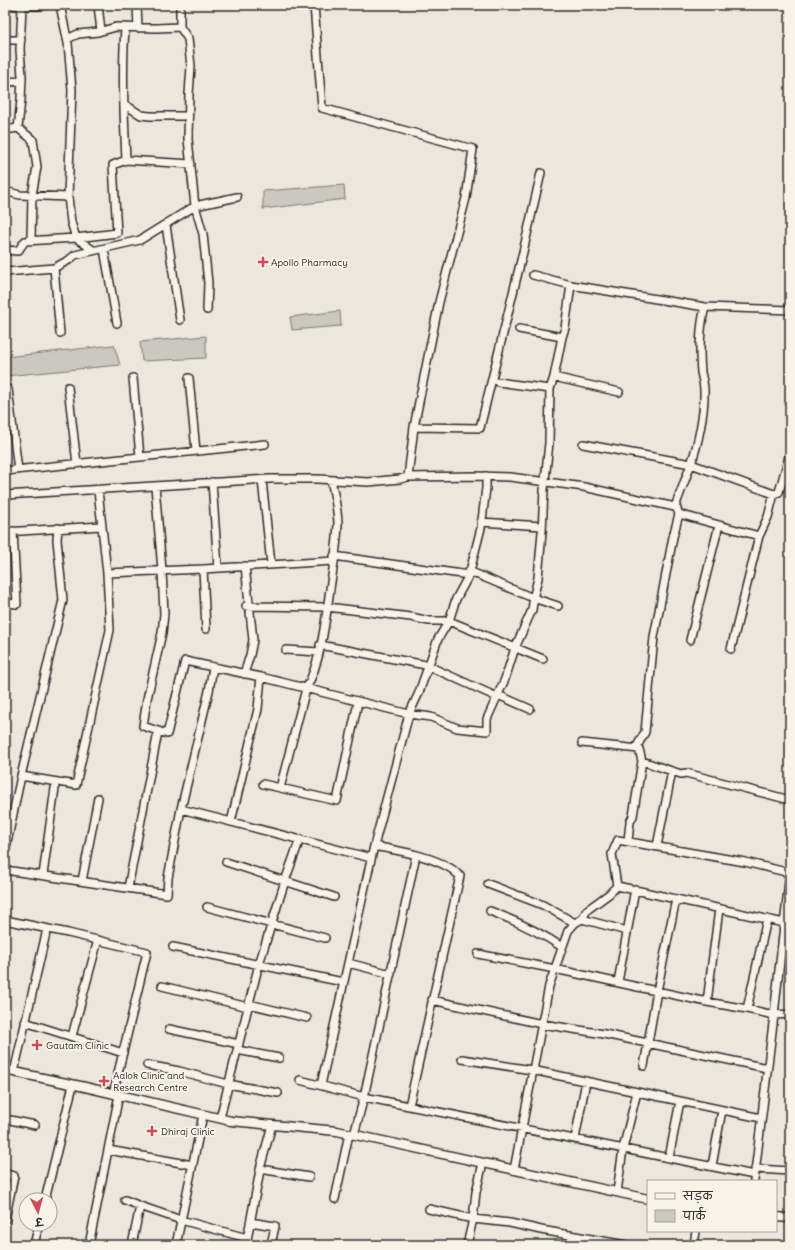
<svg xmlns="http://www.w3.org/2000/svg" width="795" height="1250" font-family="Delius,'Playpen Sans Deva',sans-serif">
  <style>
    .green { fill: #cbc8bf; stroke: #7b7a75 }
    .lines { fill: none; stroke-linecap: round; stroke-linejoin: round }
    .minor-casing { stroke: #2b2b2b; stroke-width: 10 }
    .tertiary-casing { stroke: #2b2b2b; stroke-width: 11 }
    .minor { stroke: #f7f3e8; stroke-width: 7 }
    .tertiary { stroke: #f7f3e8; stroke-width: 8 }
    .poi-dot { fill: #d1495b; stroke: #f7f3e8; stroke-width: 1.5 }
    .labels { text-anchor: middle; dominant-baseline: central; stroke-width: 4; stroke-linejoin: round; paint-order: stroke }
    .poi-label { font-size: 10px; fill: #2b2b2b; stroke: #f7f3e8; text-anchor: start }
  </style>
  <rect width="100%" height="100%" fill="#ebe7dd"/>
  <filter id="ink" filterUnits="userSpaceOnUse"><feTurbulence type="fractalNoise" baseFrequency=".025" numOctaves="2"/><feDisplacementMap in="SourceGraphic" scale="8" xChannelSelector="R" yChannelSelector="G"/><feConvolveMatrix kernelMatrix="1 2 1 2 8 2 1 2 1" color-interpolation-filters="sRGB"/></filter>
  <g filter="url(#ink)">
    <!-- green -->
    <path class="green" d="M 344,185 L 345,199 L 263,209 L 263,191 Z
      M 340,311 L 341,326 L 292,330 L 290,317 Z
      M 206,336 L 206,358 L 142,361 L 140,342 Z
      M 114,345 L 120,365 L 5,376 L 5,357 Z"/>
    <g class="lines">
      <defs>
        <path id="minor" d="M 60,5 L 68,43 L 72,90 L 68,197 L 71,222 L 76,238 L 93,250
          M 98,5 L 101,31
          M 137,5 L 138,28
          M 180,5 L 180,27
          M 314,5 L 322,108 L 473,149 L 466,198 L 439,302 L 414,427 L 408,477
          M 22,6 L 38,6 L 45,5
          M 125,28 C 122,72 124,116 126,160
          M 67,39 L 78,34 L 98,32 L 116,27 L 157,28 L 180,27 L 188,39 L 191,66 L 189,94 L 188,139 L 195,206 L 203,234 L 208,283 L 207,310
          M 5,40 L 21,40
          M 5,82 L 22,81
          M 124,104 L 141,115 L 150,116 L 188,116
          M 18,128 L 33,140 L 37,167 L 32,195 L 31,240
          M 5,130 L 18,128 L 21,100 L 22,76 L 20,50 L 22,6 L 12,5
          M 5,191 L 20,195 L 68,197
          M 166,225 L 180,320
          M 104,249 L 117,323
          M 5,250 L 18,251 L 25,241 L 76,238 L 117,233 L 113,165 L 126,160 L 191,164
          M 5,272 L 54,268
          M 533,275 L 571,285
          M 705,307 C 700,326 699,352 701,372 C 702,378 704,384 704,390 C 705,410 698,445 691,464 L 774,494 L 779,492 L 790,453
          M 519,329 L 562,337
          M 60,333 L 54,268 L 69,260 L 75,255 L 140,240 L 195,206 L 237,197
          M 554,377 L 619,392
          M 133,378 L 140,457
          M 189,378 L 196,451
          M 498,382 L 550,389
          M 68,387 L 77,464
          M 8,389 L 18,470
          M 414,427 L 480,428 L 523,252 L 541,173
          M 583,444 L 691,464 L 675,507
          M 5,471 L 265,444
          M 262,480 L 271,564
          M 212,482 L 218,567
          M 155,486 L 162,570 L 164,614 L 162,633 L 147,699 L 143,726 L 167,734 L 185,661 L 261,677 L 409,714 L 431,717 L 457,728 L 487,731 L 487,719 L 505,679 L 515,648 L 532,610 L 534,595 L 538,578 L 542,532 L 544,490 L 549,443 L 550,389 L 554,377 L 562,337 L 565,328 L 571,285 L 705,307 L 790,310
          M 5,495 L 269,479 L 318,479 L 368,482 L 400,479 L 408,477 L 475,476 L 510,477 L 584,487 L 675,507 L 677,509 L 679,514 L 673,537 L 654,637 L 645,732 L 636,748
          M 679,514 L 759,536
          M 481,522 L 542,526
          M 5,532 L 101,526
          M 334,556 L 469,575
          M 203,569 L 206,629
          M 469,571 L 533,598 L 558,606
          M 107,573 L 203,569 L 334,561
          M 5,603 L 17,604 L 13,531
          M 246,606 L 327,607 L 411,617 L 429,621 L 449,621 L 543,659
          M 690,640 L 719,525
          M 320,645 L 426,665 L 497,697
          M 731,649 L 759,536 L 768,517 L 774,494
          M 286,650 L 319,652
          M 244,674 L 250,655 L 253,640 L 245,566
          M 498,695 L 530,709
          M 582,743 L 639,749 L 642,761 L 633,816 L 630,822 L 628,841
          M 642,761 L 681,774 L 686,773 L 790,800
          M 21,776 L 76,785 L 110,630 L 107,573 L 98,490
          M 263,784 L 337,801 L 358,702
          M 280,788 L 306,689 C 322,659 326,616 331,582 C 334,564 337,544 338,525 C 338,510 334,494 331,480
          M 181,809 L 371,858
          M 231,822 L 258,709 L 261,677
          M 374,846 C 399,851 428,855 450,868 C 454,870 457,874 460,876 L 409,1106
          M 657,846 L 672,771
          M 5,852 L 21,776 L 63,600 L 57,540 L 58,528
          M 226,862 L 334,897
          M 5,870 L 167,894 L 168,878 L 181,809 L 209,691 L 213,667
          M 43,875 L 55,788
          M 82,881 L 98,798
          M 488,884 L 543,905 L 575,923
          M 617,886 L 784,923
          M 128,888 L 158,732
          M 207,907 L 325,938
          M 490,911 C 516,921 540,932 562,947
          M 582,919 L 627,931
          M 5,920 L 68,933 L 147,952 L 113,1094
          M 173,947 L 343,982
          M 478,954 L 555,969 L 707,1002 L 747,1009 L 774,1015 L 790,1014
          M 348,963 L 391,974
          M 618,982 L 635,889
          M 162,986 L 248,1007
          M 432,1000 L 542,1024 L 604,1034 L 767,1068
          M 707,1002 L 719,909
          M 249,1004 L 307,1018
          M 747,1009 L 767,919
          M 25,1022 L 123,1053
          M 169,1029 L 239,1044
          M 72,1036 L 98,940
          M 237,1050 L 279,1058
          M 462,1059 L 532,1070 L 761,1118
          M 147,1065 L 179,1071 L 228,1084 L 278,1093
          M 644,1066 L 657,991 L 676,899
          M 14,1072 L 47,929
          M 300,1080 L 364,1097 L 754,1175
          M 321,1085 L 374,846 L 409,714 L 418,695 L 438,639 L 449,621 L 456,599 L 469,575 L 481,528 L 486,488 L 486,476
          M 220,1118 L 259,964 L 285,881 L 300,839
          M 5,1119 L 35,1125
          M 354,1135 L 364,1097 L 416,855
          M 575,1139 L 586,1081
          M 108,1150 L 193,1165
          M 669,1158 L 680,1101
          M 712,1166 L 722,1110
          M 260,1169 L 309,1177
          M 755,1169 L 790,1171
          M 514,1170 L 549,986 L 568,931 L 575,923 L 582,919 L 587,910 L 609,894 L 617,886 L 612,854 L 618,840 L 745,862 L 790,873
          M 5,1174 L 14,1176 L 5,1220
          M 754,1181 L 774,1015 L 790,872
          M 617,1192 L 623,1149 L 637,1092
          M 335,1199 L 349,1134
          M 45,1200 L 73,1085
          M 125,1200 L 140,1206
          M 429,1209 L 473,1219 L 510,1223 L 541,1230 L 626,1245
          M 250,1222 L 275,1226 L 271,1245
          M 34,1245 L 39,1224
          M 89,1245 L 119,1095
          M 132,1245 L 140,1206 L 181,1220 L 247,1238
          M 176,1245 L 203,1115
          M 246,1245 L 261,1165 L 272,1125
          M 467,1245 L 473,1219 L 476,1192 L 483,1163
          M 694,1245 L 696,1231"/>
        <path id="tertiary" d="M 5,1070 L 85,1087 L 231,1121 L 337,1131 L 648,1199
          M 776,1217 L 790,1218"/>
      </defs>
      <!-- minor casing -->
      <use href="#minor" class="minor-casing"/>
      <!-- tertiary casing -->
      <use href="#tertiary" class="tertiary-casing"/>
      <!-- minor -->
      <use href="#minor" class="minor"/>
      <!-- tertiary -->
      <use href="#tertiary" class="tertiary"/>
    </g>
  </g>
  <!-- markers -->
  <g class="poi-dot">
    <path d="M261 256h4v4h4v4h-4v4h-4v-4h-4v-4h4z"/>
    <path d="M35 1039h4v4h4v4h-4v4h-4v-4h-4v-4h4z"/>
    <path d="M102 1075h4v4h4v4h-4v4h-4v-4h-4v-4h4z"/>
    <path d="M150 1125h4v4h4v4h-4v4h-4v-4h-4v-4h4z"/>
  </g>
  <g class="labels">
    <!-- poi labels -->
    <g class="poi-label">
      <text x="271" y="262">Apollo Pharmacy</text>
      <text x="46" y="1045">Gautam Clinic</text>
      <text x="113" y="1075">Aalok Clinic and<tspan x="113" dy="12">Research Centre</tspan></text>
      <text x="161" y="1131">Dhiraj Clinic</text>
    </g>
  </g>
  <!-- margin -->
  <rect width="795" height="1250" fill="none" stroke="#f7f3e8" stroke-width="20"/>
  <rect x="10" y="10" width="775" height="1230" fill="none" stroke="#2b2b2b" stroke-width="1.5" filter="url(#ink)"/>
  <!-- legend -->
  <rect x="647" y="1180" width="130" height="52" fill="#f7f3e8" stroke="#a5a39c"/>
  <rect x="655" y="1193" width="20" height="6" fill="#f7f3e8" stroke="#a5a39c"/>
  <text x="683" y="1200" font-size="12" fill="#2b2b2b">सड़क</text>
  <rect x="655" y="1210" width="20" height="12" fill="#cbc8bf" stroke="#a5a39c"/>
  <text x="683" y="1220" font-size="12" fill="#2b2b2b">पार्क</text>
  <!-- north arrow -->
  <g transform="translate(38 1212) rotate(174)"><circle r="19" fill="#f7f3e8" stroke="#a5a39c"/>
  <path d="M0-3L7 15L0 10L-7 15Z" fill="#d1495b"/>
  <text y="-6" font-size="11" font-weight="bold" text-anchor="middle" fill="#2b2b2b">उ</text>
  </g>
</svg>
